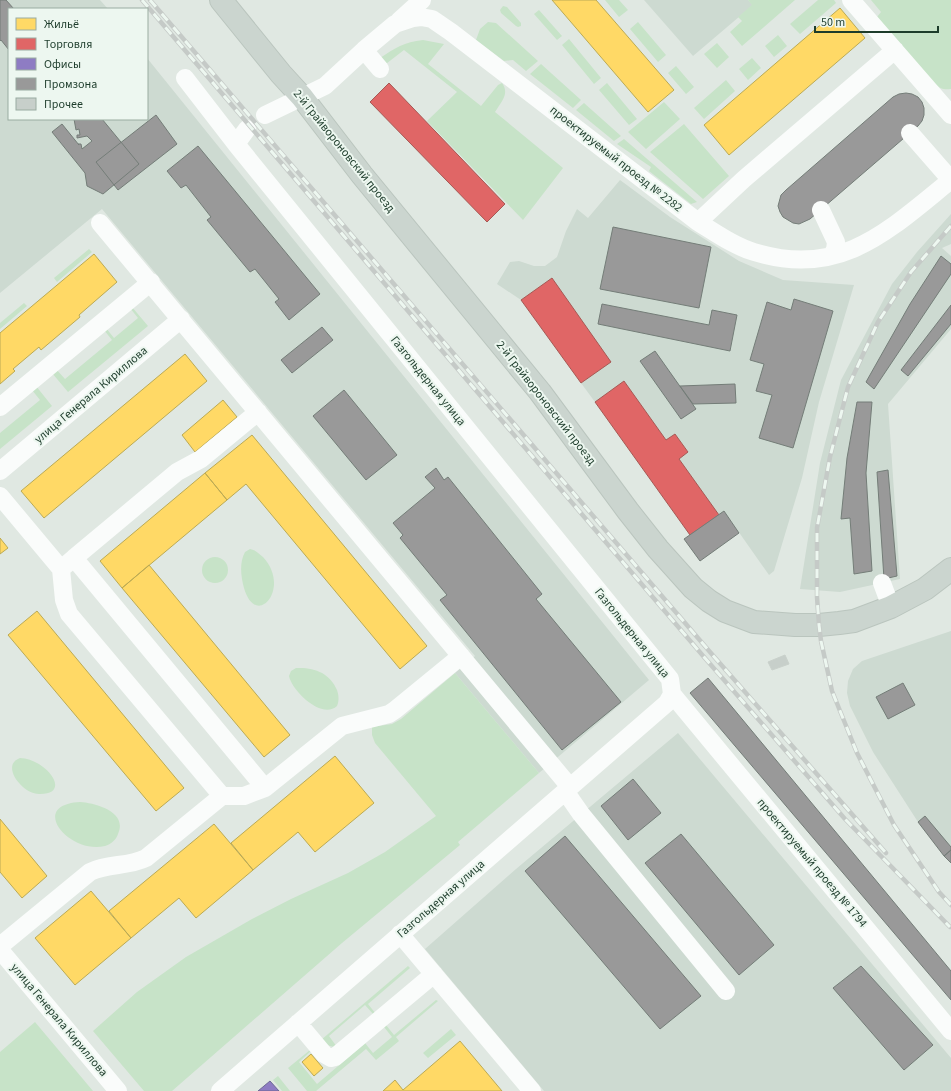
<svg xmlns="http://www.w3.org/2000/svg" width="951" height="1091" font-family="'Source Sans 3',sans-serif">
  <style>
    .built { fill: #cddad1 }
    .green { fill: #c7e3c8 }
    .homes { fill: #ffd966; stroke: #bbaa54 }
    .shops { fill: #e06666; stroke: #a65954 }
    .offices { fill: #8e7cc3; stroke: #6c6995 }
    .industry { fill: #999; stroke: #747d78 }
    .building { fill: #c7cfca; stroke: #c9d1cb }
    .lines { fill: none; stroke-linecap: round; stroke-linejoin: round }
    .major-casing { stroke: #bac5be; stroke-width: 24 }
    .minor { stroke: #fafcfb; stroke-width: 18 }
    .major { stroke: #cbd5cf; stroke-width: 22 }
    .rail-casing { stroke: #c5cac7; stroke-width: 4.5 }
    .rail { stroke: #edf7f0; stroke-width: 3; stroke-dasharray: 9; stroke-linecap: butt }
    .labels { text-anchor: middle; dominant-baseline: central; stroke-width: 4; stroke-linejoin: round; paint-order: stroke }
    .street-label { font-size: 12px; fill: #1d3c2b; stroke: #edf7f0 }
  </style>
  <rect width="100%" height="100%" fill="#e0e8e2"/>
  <!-- built -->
  <path class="built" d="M 0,0 L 100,0 L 108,9 L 9,9 L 9,119 L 147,119 L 147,58 L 649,680 L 539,773 L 455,673 L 475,656 L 102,209 L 0,293 Z
    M 644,0 L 748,0 L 753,5 L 693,56 Z
    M 620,180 L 670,217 L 739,261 L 783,280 L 854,285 L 819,402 L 802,478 L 786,531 L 774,571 L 769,575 L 724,511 L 719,515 L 679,459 L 688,451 L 675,434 L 666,440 L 625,382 L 595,402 L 581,383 L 610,362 L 552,278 L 521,300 L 497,284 L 510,262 L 519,261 L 534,266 L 545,266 L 557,257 L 566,231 L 577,209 L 588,218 Z
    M 951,214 L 951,244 L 942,248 L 951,256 L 951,329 L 888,404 L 900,579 L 840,592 L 800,589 L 820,463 L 841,380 L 892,284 L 917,252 Z
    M 951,631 L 951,863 L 918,822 L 873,752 L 850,706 L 847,693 L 848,681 L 853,669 L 862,661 Z
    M 678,733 L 951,1058 L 951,1091 L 544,1091 L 425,949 L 516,869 Z"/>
  <!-- green -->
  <path class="green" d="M 605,0 L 619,0 L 628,10 L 619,17 Z
    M 748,0 L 795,0 L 742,46 L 730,32 L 742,21 L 738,17 L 752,5 Z
    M 818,0 L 834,0 L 836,3 L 800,34 L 790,24 Z
    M 871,0 L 951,0 L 951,89 C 944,90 941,89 935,84 L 877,17 L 881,12 Z
    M 503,6 L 507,7 L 521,23 L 521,26 L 518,27 L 516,26 L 501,13 L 500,10 Z
    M 539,10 L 562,36 L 557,40 L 534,14 Z
    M 488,22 L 496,23 L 538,61 L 526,71 L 513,60 L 504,61 L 476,40 L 480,29 Z
    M 638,22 L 666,55 L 658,62 L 630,29 Z
    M 778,35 L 787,46 L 774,57 L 765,46 Z
    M 569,39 L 601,78 L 594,84 L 562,45 Z
    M 423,40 L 444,44 L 428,64 L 481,106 L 498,85 L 502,83 C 510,94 501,102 495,112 L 563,168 L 523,220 L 427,121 L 457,92 L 404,50 L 382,67 L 380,58 C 395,48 404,42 423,40 Z
    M 717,43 L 729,57 L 717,68 L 704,54 Z
    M 752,58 L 761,68 L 748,80 L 739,69 Z
    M 541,64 L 581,100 L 573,108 L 530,74 Z
    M 676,66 L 694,87 L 686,94 L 668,73 Z
    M 726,80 L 735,91 L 704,119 L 694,108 Z
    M 607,83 L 637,119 L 629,125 L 599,90 Z
    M 664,102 L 680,119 L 646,149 L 628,132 Z
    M 584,103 L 621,136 L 614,141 L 576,110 Z
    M 684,124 L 729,176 L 703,199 L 650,152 Z
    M 624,139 L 697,202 L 691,204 L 649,171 L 651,167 L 617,144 Z
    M 89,249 L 92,252 L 57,282 L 54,278 Z
    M 24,303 L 27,306 L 0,329 L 0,323 Z
    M 132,307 L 148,326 L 68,392 L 52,373 L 56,369 L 65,379 L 112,340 L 104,330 L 106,328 L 114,338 L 138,318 L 130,308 Z
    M 36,386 L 52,406 L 0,449 L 0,433 L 40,400 L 32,390 Z
    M 250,549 C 256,550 259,554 263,557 C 292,588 256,630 244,588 C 241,577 239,563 245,552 Z
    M202 570a13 13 0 1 1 26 0a13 13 0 1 1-26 0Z
    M 296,668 C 314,667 330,673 337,690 C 339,696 339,701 337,706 C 322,720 292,691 289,676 L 291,671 Z
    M 455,673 L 539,773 L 458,842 L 460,845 L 342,943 L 172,1091 L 144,1091 L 93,1031 L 137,992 L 186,957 L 252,919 L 291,899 L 348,873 L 385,852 L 436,816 L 375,743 L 372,735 L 372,727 L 392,724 L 401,719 Z
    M 20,758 C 47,759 73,795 39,794 C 22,794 0,765 20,758 Z
    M 80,802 C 96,803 128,812 118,834 C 116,840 111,844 105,846 C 70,855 27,805 80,802 Z
    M 408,966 L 410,968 L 368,1004 L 376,1014 L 374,1015 L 365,1005 L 329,1036 L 337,1047 C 330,1047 326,1045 321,1040 Z
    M 436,1000 L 438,1001 L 396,1037 L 399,1041 L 376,1060 L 366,1049 L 316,1091 L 307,1091 L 288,1068 L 310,1050 L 311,1051 L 299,1062 L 317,1084 L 365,1043 L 373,1053 L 392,1037 L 384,1027 L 386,1025 L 394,1035 Z
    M 35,1022 L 93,1091 L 0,1091 L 0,1052 Z
    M 451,1029 L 456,1035 L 428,1058 L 423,1053 Z
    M 278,1076 L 290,1091 L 282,1091 L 273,1080 Z"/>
  <!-- homes -->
  <path class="homes" d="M 552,0 L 596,0 L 674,90 L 648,112 Z
    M 840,8 L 865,38 L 729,155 L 704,125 Z
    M 94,254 L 117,282 L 79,315 L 80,317 L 41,350 L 39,347 L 13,369 L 15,371 L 0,384 L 0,333 Z
    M 185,354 L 207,381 L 44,518 L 21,491 Z
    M 223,400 L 237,417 L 195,452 L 182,435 Z
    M 252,435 L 427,646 L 400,669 L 246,484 L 227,500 L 205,473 Z
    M 205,473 L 227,500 L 122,588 L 100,561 Z
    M 0,538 L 8,548 L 0,554 Z
    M 149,565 L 290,735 L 264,757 L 122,588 Z
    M 37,611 L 184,788 L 156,811 L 8,635 Z
    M 335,756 L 374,803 L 315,852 L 298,832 L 253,870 L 231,843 Z
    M 0,819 L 47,876 L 22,898 L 0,872 Z
    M 214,824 L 253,870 L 196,918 L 179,898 L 131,938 L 109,911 Z
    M 91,891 L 131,938 L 75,985 L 35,938 Z
    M 460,1041 L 502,1091 L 383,1091 L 395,1080 L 403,1090 Z
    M 311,1054 L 323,1068 L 314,1076 L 302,1062 Z"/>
  <!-- shops -->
  <path class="shops" d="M 389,83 L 505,204 L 487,222 L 370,102 Z
    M 552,278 L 611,362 L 581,383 L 521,300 Z
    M 624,381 L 666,440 L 675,434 L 688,452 L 679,459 L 719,515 L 690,535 L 595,402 Z"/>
  <!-- offices -->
  <path class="offices" d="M 270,1081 L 279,1091 L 258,1091 Z"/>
  <!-- industry -->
  <path class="industry" d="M 0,0 L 6,0 L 14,9 L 9,9 L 9,50 L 1,40 L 0,41 Z
    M 906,93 L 912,94 L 918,97 L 922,102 L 924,108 L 924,115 L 922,121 L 918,126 L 810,219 L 799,224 L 793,223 L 783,217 L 780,212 L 778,206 L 781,195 L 786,190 L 893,97 L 899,94 Z
    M 156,115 L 177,144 L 118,190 L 96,162 Z
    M 74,119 L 102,119 L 139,164 L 103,194 L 87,186 L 85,173 L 52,132 L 62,124 L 79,145 L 78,144 L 81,144 L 82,149 L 92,141 L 87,136 L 77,138 L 77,135 L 80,135 L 79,129 L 76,130 Z
    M 198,146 L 320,294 L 289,320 L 275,302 L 279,299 L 255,269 L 250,272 L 207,220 L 211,217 L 186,185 L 181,188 L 167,171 Z
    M 613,227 L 711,247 L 699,308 L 600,289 Z
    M 941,256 L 951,264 L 951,274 L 874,389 L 866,382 L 910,304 Z
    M 794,299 L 833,311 L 793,448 L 759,438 L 772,395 L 756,391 L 764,364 L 750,360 L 767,302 L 791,310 Z
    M 602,304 L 709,325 L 712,310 L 737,315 L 730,351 L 598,324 Z
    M 951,305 L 951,324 L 908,376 L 901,370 Z
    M 322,327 L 333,340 L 292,373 L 281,360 Z
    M 655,351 L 696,409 L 681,419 L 640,361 Z
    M 735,384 L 736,403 L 693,404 L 680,386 Z
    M 344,390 L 397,455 L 366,480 L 313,416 Z
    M 857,402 L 872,402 L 866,473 L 872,571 L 854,574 L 850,518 L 841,519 L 847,458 Z
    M 436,468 L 444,480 L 448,477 L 542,594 L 536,599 L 621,702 L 562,750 L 440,600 L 447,595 L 400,538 L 403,535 L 393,523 L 435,488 L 425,477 Z
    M 888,470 L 897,576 L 884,579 L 877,472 Z
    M 724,511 L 739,533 L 700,561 L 684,539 Z
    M 708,678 L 951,971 L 951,1000 L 690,693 Z
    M 903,683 L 915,705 L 888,719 L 876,697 Z
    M 633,779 L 661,813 L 628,840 L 601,806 Z
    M 925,816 L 951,847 L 951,850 L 944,856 L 918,822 Z
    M 681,834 L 774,945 L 739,975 L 645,863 Z
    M 565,836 L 701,996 L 660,1029 L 525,871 Z
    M 951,850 L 951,863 L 944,856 Z
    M 861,966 L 933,1045 L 904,1070 L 833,988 Z"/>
  <!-- building -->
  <path class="building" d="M 785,655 L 789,664 L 772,670 L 768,662 Z"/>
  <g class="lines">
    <defs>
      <path id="major" d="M 221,0 L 281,74 L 302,97 L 362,175 L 540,392 L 628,511 L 658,549 L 693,588 L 709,601 L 725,611 L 754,622 L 795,625 L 819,625 L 839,623 L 854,621 L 891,607 L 925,589 L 951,569"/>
    </defs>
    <!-- major casing -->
    <use href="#major" class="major-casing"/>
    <!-- minor -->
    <path class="minor" d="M 851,0 L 951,115
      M 399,21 L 422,0
      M 364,50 L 380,69
      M 185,78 L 236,144 L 670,679 L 672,694 L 667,703 L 220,1091
      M 265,115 L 325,86 L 364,50 L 395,24 L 413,18 L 421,17 L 432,19 L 451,32 L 698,222 C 716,233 734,246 754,252 C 841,279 889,230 951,180 L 910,133
      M 236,144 L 247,129
      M 821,210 L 836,242 L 835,250 L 831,256
      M 698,222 L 744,179 L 895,50
      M 100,223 L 570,787
      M 0,407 L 151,282
      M 0,471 L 181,319
      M 0,496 L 61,569 L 64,600 L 69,614 L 222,796
      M 74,558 L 177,472 L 201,459 L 258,412
      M 61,569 L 74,558 L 265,788
      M 882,583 L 891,607
      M 672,694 L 951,1031
      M 565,791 L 581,814 L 726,991
      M 400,934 L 532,1091
      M 0,946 L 90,872 C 108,863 128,867 146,858 L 222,796 L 244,796 L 265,788 L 342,726 L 389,714 L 395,710 L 461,656
      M 0,950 L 118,1091
      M 298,1023 L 324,1054 L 331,1058 L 335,1057 L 434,974"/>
    <!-- major -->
    <use href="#major" class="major"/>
    <defs>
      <path id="rail" d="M 142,0 L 704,657 L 845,819 L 950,927
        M 150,0 L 710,652 L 886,853
        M 951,226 L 911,272 L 878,322 L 848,387 L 830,457 L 817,528 L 817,597 L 819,625 L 821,641 L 832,691 L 857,753 L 894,825 L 939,892 L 951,905"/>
    </defs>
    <!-- rail casing -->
    <use href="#rail" class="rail-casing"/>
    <!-- rail -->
    <use href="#rail" class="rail"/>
  </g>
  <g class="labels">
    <!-- street labels -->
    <g class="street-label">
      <text transform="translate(344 151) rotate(51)">2-й Грайвороновский проезд</text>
      <text transform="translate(616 159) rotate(38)">проектируемый проезд № 2282</text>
      <text transform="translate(428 381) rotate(51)">Газгольдерная улица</text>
      <text transform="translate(91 395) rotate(-40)">улица Генерала Кириллова</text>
      <text transform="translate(546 403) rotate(52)">2-й Грайвороновский проезд</text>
      <text transform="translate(632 633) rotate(51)">Газгольдерная улица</text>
      <text transform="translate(812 863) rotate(50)">проектируемый проезд № 1794</text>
      <text transform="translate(441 899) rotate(-41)">Газгольдерная улица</text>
      <text transform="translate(59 1020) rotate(50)">улица Генерала Кириллова</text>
    </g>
  </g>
  <!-- legend -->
  <rect x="8" y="8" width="140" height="112" fill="#edf7f0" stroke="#9aaca1"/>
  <rect x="16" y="18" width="20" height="12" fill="#ffd966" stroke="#9aaca1"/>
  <text x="44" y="28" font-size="12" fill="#1d3c2b">Жильё</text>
  <rect x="16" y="38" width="20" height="12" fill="#e06666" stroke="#9aaca1"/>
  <text x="44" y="48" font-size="12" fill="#1d3c2b">Торговля</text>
  <rect x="16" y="58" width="20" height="12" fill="#8e7cc3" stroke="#9aaca1"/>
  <text x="44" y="68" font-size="12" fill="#1d3c2b">Офисы</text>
  <rect x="16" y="78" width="20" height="12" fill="#999999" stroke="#9aaca1"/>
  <text x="44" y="88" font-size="12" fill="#1d3c2b">Промзона</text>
  <rect x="16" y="98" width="20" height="12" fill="#c7cfca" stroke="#9aaca1"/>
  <text x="44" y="108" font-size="12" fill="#1d3c2b">Прочее</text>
  <!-- scale -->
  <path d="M815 26v6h123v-6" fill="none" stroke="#1d3c2b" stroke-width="2"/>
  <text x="821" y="26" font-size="12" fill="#1d3c2b" stroke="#edf7f0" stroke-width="3" paint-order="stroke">50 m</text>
</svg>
